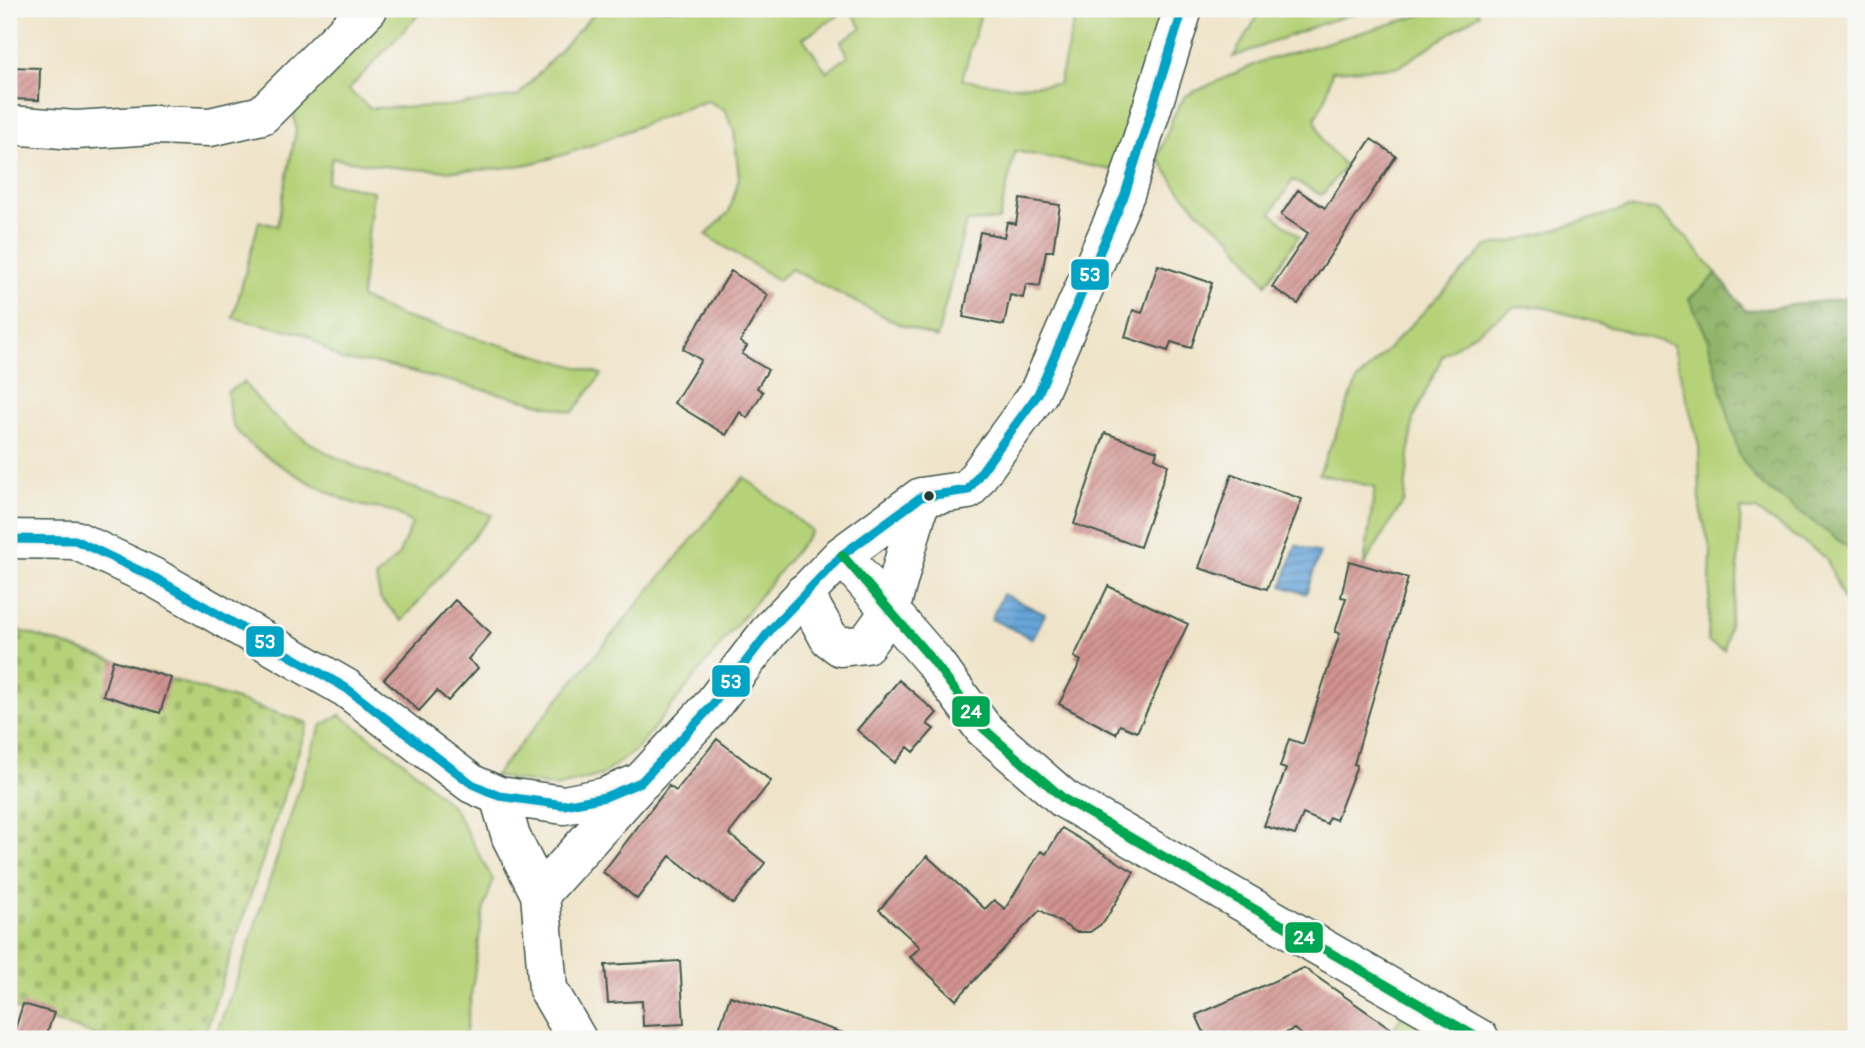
<svg xmlns="http://www.w3.org/2000/svg" width="1865" height="1048" font-family="Pangolin,sans-serif">
  <style>
    .grass { fill: #b6d279; stroke: #6a8856; stroke-width: 2; fill-rule: evenodd }
    .forest { fill: url(#forest-crowns); stroke: #58784e; stroke-width: 2 }
    .cemetery { fill: url(#cemetery-stones); stroke: #6a8856; stroke-width: 2 }
    .water { fill: url(#water-rules); stroke: #437186; stroke-width: 2 }
    .building { fill: url(#building-hatch) }
    .lines { fill: none; stroke-linecap: round; stroke-linejoin: round }
    .minor-casing { stroke: #3e564a; stroke-width: 41 }
    .minor { stroke: #fff; stroke-width: 38 }
    .bus-1-casing { stroke: #f6f6f2; stroke-width: 14 }
    .bus-2-casing { stroke: #f6f6f2; stroke-width: 14 }
    .bus-1 { stroke: #02a4c6; stroke-width: 9 }
    .bus-2 { stroke: #00a651; stroke-width: 9 }
    .bus-dot { fill: #1f3d34; stroke: #f6f6f2; stroke-width: 2.5 }
    .line-badge { stroke: #f6f6f2; stroke-width: 2.5 }
    .badge-label { font-size: 19px; text-anchor: middle; font-weight: bold; fill: #fff }
  </style>
  <defs>
    <pattern id="forest-crowns" width="20" height="18" patternUnits="userSpaceOnUse" patternTransform="scale(1.75)"><rect width="20" height="18" fill="#90b469"/><path d="M2 6a3 3 0 1 1 6 0M12 15a3 3 0 1 1 6 0" fill="none" stroke="#759457"/></pattern>
    <pattern id="cemetery-stones" width="16" height="16" patternUnits="userSpaceOnUse" patternTransform="scale(1.75)"><rect width="16" height="16" fill="#b6d279"/><path d="M2 7V4a2 2 0 0 1 4 0v3zM10 15v-3a2 2 0 0 1 4 0v3z" fill="#9cb569"/></pattern>
    <pattern id="water-rules" width="6" height="5" patternUnits="userSpaceOnUse" patternTransform="scale(1.75)"><rect width="6" height="5" fill="#67a5d9"/><path d="M0 2.5h6" fill="none" stroke="#5488b1"/></pattern>
    <pattern id="building-hatch" width="6" height="6" patternUnits="userSpaceOnUse" patternTransform="scale(1.75)"><rect width="6" height="6" fill="#d29390"/><path d="M-1 1l2-2M0 6l6-6M5 7l2-2" fill="none" stroke="#aa7976"/></pattern>
  </defs>
  <rect width="100%" height="100%" fill="#f6f6f2"/>
  <filter id="ink" filterUnits="userSpaceOnUse"><feTurbulence type="fractalNoise" baseFrequency=".0143" numOctaves="2"/><feDisplacementMap in="SourceGraphic" scale="14" xChannelSelector="R" yChannelSelector="G"/><feConvolveMatrix kernelMatrix="1 2 1 2 8 2 1 2 1" color-interpolation-filters="sRGB"/></filter>
  <filter id="wash" filterUnits="userSpaceOnUse"><feTurbulence type="fractalNoise" baseFrequency=".00686" numOctaves="4" result="noise"/><feDisplacementMap in="SourceGraphic" scale="28" xChannelSelector="R" yChannelSelector="G"/><feGaussianBlur stdDeviation="1.57" result="paint"/><feColorMatrix in="noise" values="0 0 0 0 0 0 0 0 0 0 0 0 0 0 0 0 0 1.4 0 .05"/><feComposite in="paint" operator="in"/></filter>
  <g filter="url(#wash)">
    <rect width="100%" height="100%" fill="#efe4c9"/>
    <!-- grass -->
    <path class="grass" d="M 384,9 L 424,9 L 348,90 L 370,108 L 448,106 L 518,96 L 598,9 L 982,9 L 962,80 L 1009,86 L 1059,84 L 1077,9 L 1167,9 L 1112,170 L 1015,151 L 999,220 L 966,222 L 937,338 L 897,323 L 791,269 L 778,280 L 706,235 L 729,212 L 739,178 L 734,131 L 725,110 L 708,101 C 652,117 598,147 541,161 C 474,178 399,170 332,158 L 327,182 L 373,191 L 361,298 L 400,316 L 602,374 L 573,412 L 382,364 L 341,360 L 305,334 L 233,318 L 259,221 L 277,226 L 296,130 L 292,103 ZM 849,9 L 862,28 L 841,41 L 848,56 L 827,72 L 803,38 Z
      M 1262,9 L 1372,9 L 1329,21 L 1233,57 Z
      M 1442,9 L 1477,9 L 1479,14 L 1399,67 L 1332,71 L 1326,98 L 1315,118 L 1323,142 L 1345,166 L 1322,195 L 1293,180 L 1271,213 L 1299,236 L 1266,284 L 1232,239 L 1201,214 L 1176,186 L 1158,157 L 1173,117 L 1185,96 L 1260,62 Z
      M 1628,208 L 1657,210 L 1686,237 L 1717,274 L 1689,299 L 1706,334 L 1756,480 L 1856,553 L 1856,629 L 1826,558 L 1756,510 L 1741,509 L 1737,583 L 1724,650 L 1708,642 L 1711,551 L 1700,508 L 1699,446 L 1673,345 L 1540,306 L 1514,307 L 1443,355 L 1413,419 L 1404,501 L 1364,565 L 1375,487 L 1319,474 L 1357,381 L 1487,246 L 1516,241 Z
      M 244,382 C 302,464 403,481 492,515 L 402,621 L 380,598 L 376,577 L 398,556 L 412,524 C 385,502 381,513 353,503 C 327,493 242,449 233,424 C 229,414 229,402 227,392 Z
      M 744,477 L 812,531 L 637,749 L 602,775 L 556,787 L 494,776 Z
      M 340,715 L 403,761 L 454,808 L 493,880 L 483,912 L 465,1039 L 214,1039 L 244,960 L 313,746 L 322,725 Z
      M 1402,1015 L 1442,1039 L 1387,1039 Z"/>
    <!-- forest -->
    <path class="forest" d="M 1717,274 L 1746,311 L 1856,297 L 1856,553 L 1756,480 L 1739,454 L 1706,334 L 1689,299 Z"/>
    <!-- cemetery -->
    <path class="cemetery" d="M 9,627 L 308,723 L 203,1039 L 108,1039 L 9,1007 Z"/>
    <!-- water -->
    <path class="water" d="M 1296,545 L 1320,553 L 1306,594 L 1282,586 Z
      M 1003,594 L 1045,614 L 1033,639 L 991,619 Z"/>
    <g id="blocks">
      <!-- building -->
      <path class="building" d="M 9,67 L 40,68 L 39,100 L 9,99 Z
        M 1371,139 L 1396,156 L 1298,304 L 1272,287 L 1308,233 L 1281,215 L 1298,190 L 1325,208 Z
        M 1020,199 L 1060,205 L 1053,251 L 1046,251 L 1040,286 L 1026,284 L 1023,298 L 1010,295 L 1004,325 L 963,317 L 980,232 L 1004,237 L 1007,222 L 1016,224 Z
        M 1158,265 L 1212,283 L 1191,348 L 1171,342 L 1168,351 L 1125,337 L 1133,310 L 1142,313 Z
        M 731,271 L 768,295 L 740,342 L 747,346 L 742,354 L 768,370 L 757,388 L 763,392 L 747,418 L 740,412 L 726,435 L 674,403 L 701,360 L 683,349 Z
        M 1105,433 L 1157,451 L 1155,458 L 1168,465 L 1140,547 L 1074,524 Z
        M 1232,474 L 1302,499 L 1267,589 L 1199,568 Z
        M 1349,561 L 1408,578 L 1354,764 L 1357,765 L 1336,820 L 1329,817 L 1327,824 L 1303,814 L 1295,835 L 1264,826 L 1286,769 L 1280,767 L 1289,739 L 1303,744 L 1340,633 L 1335,632 L 1346,598 L 1341,597 Z
        M 1108,586 L 1188,624 L 1137,732 L 1120,725 L 1116,734 L 1059,704 L 1081,661 L 1074,657 Z
        M 455,600 L 491,633 L 468,659 L 478,668 L 448,701 L 437,691 L 419,711 L 384,679 Z
        M 113,660 L 171,678 L 160,713 L 103,695 Z
        M 899,680 L 937,713 L 927,724 L 934,729 L 914,752 L 908,747 L 895,763 L 857,730 Z
        M 717,739 L 771,781 L 729,834 L 765,863 L 733,904 L 670,856 L 637,899 L 603,872 L 669,786 L 676,791 Z
        M 1062,828 L 1134,872 L 1104,922 L 1090,932 L 1076,932 L 1040,910 L 956,1000 L 910,957 L 920,947 L 879,910 L 927,856 L 985,909 L 994,900 L 1005,909 L 1041,851 L 1046,854 Z
        M 680,961 L 684,1024 L 643,1026 L 642,1001 L 608,1003 L 605,965 Z
        M 1304,968 L 1406,1039 L 1308,1039 L 1294,1029 L 1272,1039 L 1207,1039 L 1196,1015 Z
        M 730,996 L 843,1033 L 842,1039 L 716,1039 Z
        M 23,1004 L 54,1013 L 45,1039 L 12,1039 Z"/>
    </g>
  </g>
  <g filter="url(#ink)">
    <use href="#blocks" fill-opacity="0" stroke="#3e564a" stroke-width="2"/>
    <g class="lines">
      <defs>
        <path id="minor" d="M 9,125 L 76,130 L 154,125 L 210,127 L 262,115 L 368,9
          M 9,539 L 75,540 L 155,578 L 346,688 L 472,784 L 499,796 L 564,805 L 605,797 L 641,782 L 710,708 L 771,629 L 842,555 L 921,497 L 968,490 L 1038,394 L 1125,194 L 1183,9
          M 842,555 L 934,662 L 983,728 L 1064,799 L 1480,1039
          M 804,593 L 829,638 L 841,647 L 866,644 L 890,611 L 921,497
          M 499,796 L 511,837 L 540,894 L 548,989 L 577,1039
          M 540,894 L 637,786"/>
      </defs>
      <!-- minor casing -->
      <use href="#minor" class="minor-casing"/>
      <!-- minor -->
      <use href="#minor" class="minor"/>
      <defs>
        <path id="bus-1" d="M 9,539 L 75,540 L 155,578 L 346,688 L 472,784 L 499,796 L 564,805 L 605,797 L 641,782 L 710,708 L 771,629 L 842,555 L 921,497 L 968,490 L 1038,394 L 1125,194 L 1183,9"/>
        <path id="bus-2" d="M 842,555 L 934,662 L 983,728 L 1064,799 L 1480,1039"/>
      </defs>
      <!-- bus-1 casing -->
      <use href="#bus-1" class="bus-1-casing"/>
      <!-- bus-2 casing -->
      <use href="#bus-2" class="bus-2-casing"/>
      <!-- bus-1 -->
      <use href="#bus-1" class="bus-1"/>
      <!-- bus-2 -->
      <use href="#bus-2" class="bus-2"/>
    </g>
  </g>
  <!-- markers -->
  <circle class="bus-dot" cx="929" cy="496" r="6"/>
  <g class="line-badge">
    <rect x="1070" y="258" width="40" height="33" rx="7" fill="#02a4c6"/>
    <rect x="245" y="625" width="40" height="33" rx="7" fill="#02a4c6"/>
    <rect x="711" y="664" width="40" height="34" rx="7" fill="#02a4c6"/>
    <rect x="951" y="695" width="40" height="33" rx="7" fill="#00a651"/>
    <rect x="1284" y="921" width="40" height="33" rx="7" fill="#00a651"/>
  </g>
  <g class="badge-label">
    <text x="1090" y="281">53</text>
    <text x="265" y="648">53</text>
    <text x="731" y="688">53</text>
    <text x="971" y="718">24</text>
    <text x="1304" y="944">24</text>
  </g>
  <!-- margin -->
  <rect width="1865" height="1048" fill="none" stroke="#f6f6f2" stroke-width="35"/>
</svg>
